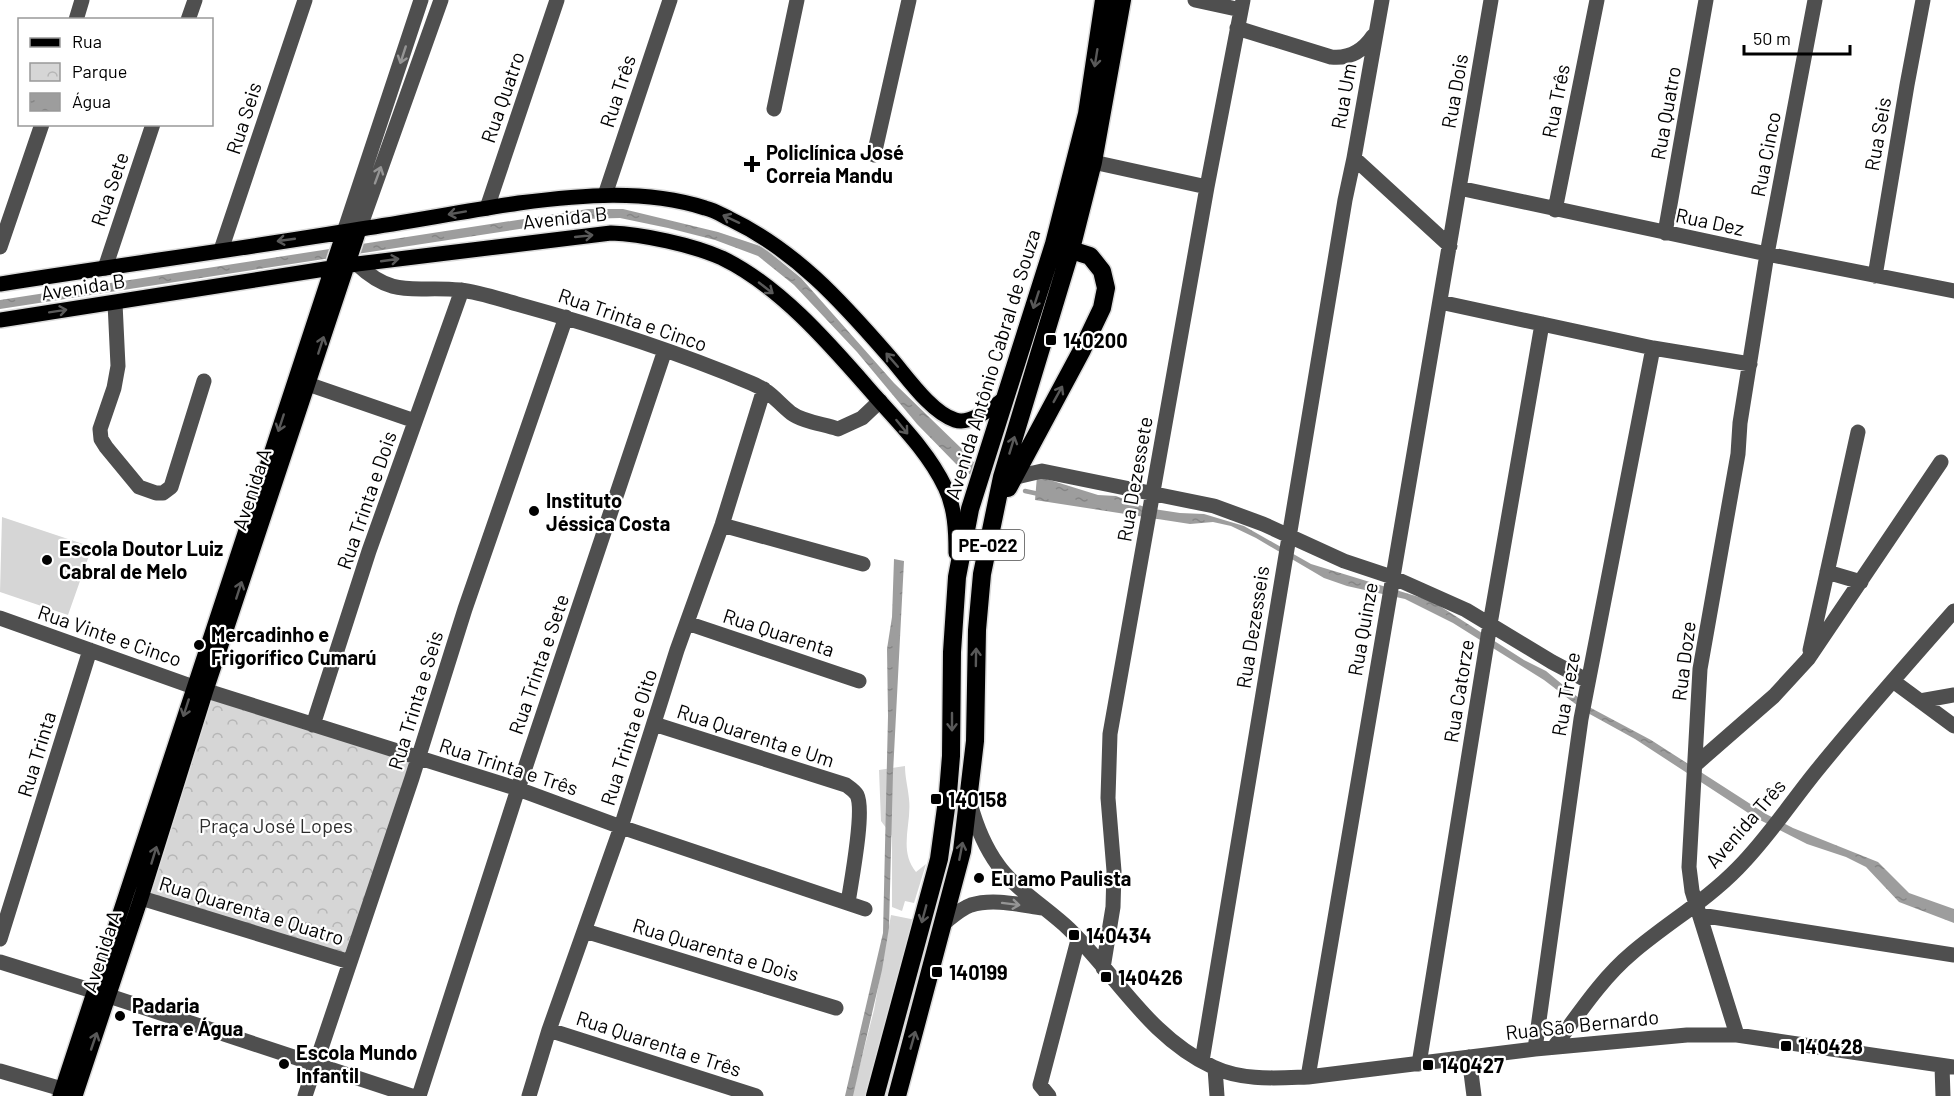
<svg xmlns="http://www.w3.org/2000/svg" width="1954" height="1096" font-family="Barlow,sans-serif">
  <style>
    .grass { fill: #d6d6d6 }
    .park { fill: url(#park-crowns) }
    .water { fill: url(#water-ripples) }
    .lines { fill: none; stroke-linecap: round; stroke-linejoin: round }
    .stream { stroke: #9d9d9d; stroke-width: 4.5 }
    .major-casing { stroke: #dbdbdb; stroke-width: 18 }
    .highway-casing { stroke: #dbdbdb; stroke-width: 21 }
    .minor { stroke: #4f4f4f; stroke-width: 15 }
    .major { stroke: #000; stroke-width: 15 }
    .highway { stroke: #000; stroke-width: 18 }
    .oneway { stroke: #959595 }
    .oneway2 { stroke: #595959 }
    .poi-dot { fill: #000; stroke: #fff; stroke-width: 2 }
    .labels { text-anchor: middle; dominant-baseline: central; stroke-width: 4.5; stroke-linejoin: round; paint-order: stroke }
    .shield { fill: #fff; stroke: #4c4c4c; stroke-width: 1.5 }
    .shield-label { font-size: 18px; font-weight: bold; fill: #000 }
    .street-label { font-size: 20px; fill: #000; stroke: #fff }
    .poi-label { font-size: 20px; font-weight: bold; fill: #000; stroke: #fff; text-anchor: start }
    .park-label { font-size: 20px; fill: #2d2d2d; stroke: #fff }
  </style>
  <defs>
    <pattern id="park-crowns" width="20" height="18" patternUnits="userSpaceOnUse" patternTransform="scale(1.5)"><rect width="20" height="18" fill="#d6d6d6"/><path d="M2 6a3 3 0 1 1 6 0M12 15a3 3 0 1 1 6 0" fill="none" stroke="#b6b6b6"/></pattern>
    <pattern id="water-ripples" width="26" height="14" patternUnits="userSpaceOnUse" patternTransform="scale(1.5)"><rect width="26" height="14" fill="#9d9d9d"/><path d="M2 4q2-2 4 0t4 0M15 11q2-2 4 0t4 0" fill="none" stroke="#858585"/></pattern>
  </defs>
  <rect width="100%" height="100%" fill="#fff"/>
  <!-- grass -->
  <path class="grass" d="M 2,517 L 92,547 L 68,615 L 0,592 Z
    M 905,766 C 905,778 908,787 909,799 C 912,824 898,850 916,872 L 926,864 L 914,903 L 905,901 L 902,911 L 892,907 L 892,836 L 881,821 L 879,770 Z
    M 891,915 L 916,920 L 870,1096 L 852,1096 L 874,1010 Z"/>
  <!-- park -->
  <path class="park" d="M 206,690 L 416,756 L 348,962 L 139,893 Z"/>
  <!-- water -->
  <path class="water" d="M 588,209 L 623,209 L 718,232 L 763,247 L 801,278 L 894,383 L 963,450 L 970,460 L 976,463 L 972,476 L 956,464 L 917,424 L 857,352 L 794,285 L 758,256 L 715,240 L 668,228 L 620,218 L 584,219 L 0,309 L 0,300 Z
    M 1037,476 L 1098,495 L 1116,496 L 1147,508 L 1180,513 L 1204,514 L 1244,526 L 1311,564 L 1432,601 L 1524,660 L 1546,671 L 1591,708 L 1651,740 L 1766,814 L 1793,828 L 1878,862 L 1909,893 L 1954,909 L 1954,923 L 1899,902 L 1866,867 L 1846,857 L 1807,844 L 1756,818 L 1635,739 L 1586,712 L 1544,680 L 1453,623 L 1405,599 L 1347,586 L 1324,578 L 1256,538 L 1231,526 L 1213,522 L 1190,524 L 1035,500 Z
    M 894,559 L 904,561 L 893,773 L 889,928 L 882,970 L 853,1096 L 845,1096 L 883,933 L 888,716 L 887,649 L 892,617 Z"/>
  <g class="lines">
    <!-- stream -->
    <path class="stream" d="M 1025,491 L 1039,494"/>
    <defs>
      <path id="major" d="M 0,284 C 120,265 241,249 361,229 C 413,221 466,211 519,203 C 581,195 644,189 705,208 C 714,210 722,215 730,219 C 795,250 841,301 888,355 C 905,374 930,412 955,420 C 971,425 991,408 1004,399
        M 0,320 L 357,264 L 611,233 C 642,234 693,245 722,258 C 782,287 833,348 876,397 C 900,424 929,453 945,487 C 955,507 956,531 956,553
        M 60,1096 L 344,232
        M 75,1096 L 141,898 L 206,690 L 359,230"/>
      <path id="highway" d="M 1008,488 L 1082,350 L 1102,308 L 1106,288 L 1102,271 L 1090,256 L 1062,247
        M 875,1096 L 939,859 L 948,793 L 951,756 L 952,652 L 957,577 L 970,509 L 1054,244 L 1087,114 L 1104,0
        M 897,1096 L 962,851 L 975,741 L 977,630 L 982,574 L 1002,477 L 1071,249 L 1093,162 L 1122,0"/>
    </defs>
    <!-- major casing -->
    <use href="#major" class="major-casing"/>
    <!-- highway casing -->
    <use href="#highway" class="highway-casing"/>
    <!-- minor -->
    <path class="minor" d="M 1195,0 L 1241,10
      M 76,20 L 82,0
      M 188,20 L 195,0
      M 1237,28 L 1331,57 C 1350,59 1363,51 1373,36
      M 774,109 L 797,0
      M 874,155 L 909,0
      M 1354,158 L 1450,246
      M 1093,162 L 1207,187
      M 1459,188 L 1767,254 L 1954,291
      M 605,195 L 670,0
      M 487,208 L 557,0
      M 1555,210 L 1597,0
      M 359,230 L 441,0
      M 344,232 L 421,0
      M 1665,233 L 1706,0
      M 0,247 L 42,124
      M 221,250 L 305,0
      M 357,264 C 395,300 415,285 460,290 C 479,292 499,299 517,304 C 597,326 675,351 751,383 C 771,391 776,401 791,413 C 803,422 824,424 838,429 L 862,418 L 880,401
      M 105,268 L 153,124
      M 1875,276 L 1907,85 L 1923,0
      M 1440,302 L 1653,348 L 1750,364
      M 115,303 L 118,366 L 114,388 L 100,429 L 101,439 L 106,447 L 139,487 L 156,493 L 163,493 L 171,487 L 204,381
      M 296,380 L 415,421
      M 1005,477 L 1012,478 L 1042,471 L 1214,506 L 1263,524 L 1344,561 L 1392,577 L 1466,610 L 1552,662 L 1588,681
      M 722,525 L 863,564
      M 1827,572 L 1861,582
      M 0,618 L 188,685 L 518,789 L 621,827 L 865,909
      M 687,623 L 859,681
      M 1810,650 L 1858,432
      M 1893,681 L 1954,726
      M 1920,701 L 1954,695
      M 654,724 L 846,785 C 850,788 854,790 857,795 C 865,811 851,882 848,903
      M 313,725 L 369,551 L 462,290
      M 1695,765 L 1774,696 L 1808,659 L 1941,462
      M 970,803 C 976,825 984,846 998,865 C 1014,888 1048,909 1069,929 C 1118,977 1149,1037 1213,1067 C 1243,1081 1276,1078 1308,1077 L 1535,1049 L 1687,1035 L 1737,1035 L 1954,1067
      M 141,898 L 350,962
      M 1700,915 L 1954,955
      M 943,924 C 952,917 960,909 971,905 C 993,898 1021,905 1043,908
      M 585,931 L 836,1008
      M 0,939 L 90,650
      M 0,962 L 109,996 L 412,1096
      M 1103,968 L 1113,907 L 1114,871 L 1108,798 L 1110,734 L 1207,187 L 1243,0
      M 549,1030 L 756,1096
      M 1737,1035 L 1692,891 L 1689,867 L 1700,669 L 1738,454 L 1740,423 L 1767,254 L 1815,0
      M 1554,1047 C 1578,1015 1601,979 1632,953 C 1667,923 1706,901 1738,868 C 1768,838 1791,802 1818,769 C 1862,715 1908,663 1954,611
      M 1535,1049 L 1581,719 L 1653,348
      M 1469,1057 L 1474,1096
      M 1202,1061 L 1345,200 L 1354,158 L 1382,0
      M 1419,1064 L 1490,624 L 1542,324
      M 1942,1066 L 1943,1096
      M 1215,1068 L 1217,1096
      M 0,1071 L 62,1089
      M 1308,1077 L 1491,0
      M 305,1096 L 412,778 L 465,609 L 566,317
      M 419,1096 L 518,789 L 665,350
      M 529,1096 L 549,1030 L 621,827 L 677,650 L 722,525 L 764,389
      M 1049,1096 L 1040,1085 L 1078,940"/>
    <!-- major -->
    <use href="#major" class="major"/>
    <!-- highway -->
    <use href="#highway" class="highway"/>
  </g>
  <!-- one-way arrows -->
  <defs><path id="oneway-shaft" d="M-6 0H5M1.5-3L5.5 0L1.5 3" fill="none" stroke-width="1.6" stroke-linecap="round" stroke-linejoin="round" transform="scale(1.5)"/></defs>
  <g class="oneway">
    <use href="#oneway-shaft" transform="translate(403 55) rotate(108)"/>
    <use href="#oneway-shaft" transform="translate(378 175) rotate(-70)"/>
    <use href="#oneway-shaft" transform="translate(1011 904) rotate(7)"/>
  </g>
  <g class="oneway2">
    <use href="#oneway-shaft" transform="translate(1096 58) rotate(99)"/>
    <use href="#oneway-shaft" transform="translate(457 213) rotate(170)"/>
    <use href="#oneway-shaft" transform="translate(731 219) rotate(-155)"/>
    <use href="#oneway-shaft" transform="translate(584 236) rotate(-6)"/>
    <use href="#oneway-shaft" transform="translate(286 240) rotate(172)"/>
    <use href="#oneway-shaft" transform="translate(390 260) rotate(-8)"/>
    <use href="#oneway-shaft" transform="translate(766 288) rotate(38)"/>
    <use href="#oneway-shaft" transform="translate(1036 300) rotate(108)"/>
    <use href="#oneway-shaft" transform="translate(58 311) rotate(-9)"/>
    <use href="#oneway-shaft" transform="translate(321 345) rotate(-72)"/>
    <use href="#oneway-shaft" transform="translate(892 360) rotate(-131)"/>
    <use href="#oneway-shaft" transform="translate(1058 394) rotate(-61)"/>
    <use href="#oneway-shaft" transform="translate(281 423) rotate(108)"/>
    <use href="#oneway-shaft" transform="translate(902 427) rotate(51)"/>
    <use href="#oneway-shaft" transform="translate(1012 445) rotate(-73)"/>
    <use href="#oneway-shaft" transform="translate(239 590) rotate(-72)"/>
    <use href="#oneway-shaft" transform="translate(976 657) rotate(-89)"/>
    <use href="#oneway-shaft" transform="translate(186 708) rotate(108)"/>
    <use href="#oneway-shaft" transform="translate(952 722) rotate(90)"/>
    <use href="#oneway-shaft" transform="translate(961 851) rotate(-79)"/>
    <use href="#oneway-shaft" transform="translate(154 855) rotate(-73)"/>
    <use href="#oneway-shaft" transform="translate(924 914) rotate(105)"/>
    <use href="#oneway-shaft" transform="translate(913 1040) rotate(-74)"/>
    <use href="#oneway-shaft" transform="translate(94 1041) rotate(-71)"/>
  </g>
  <!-- markers -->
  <g class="poi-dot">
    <path d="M749 155h6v6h6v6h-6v6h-6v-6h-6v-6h6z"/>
    <rect x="1045" y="334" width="12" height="12" rx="3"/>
    <circle cx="534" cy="511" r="6"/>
    <circle cx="47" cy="560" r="6"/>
    <circle cx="199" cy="645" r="6"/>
    <rect x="930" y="793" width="12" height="12" rx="3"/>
    <circle cx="979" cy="878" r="6"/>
    <rect x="1068" y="929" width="12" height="12" rx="3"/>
    <rect x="931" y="966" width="12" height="12" rx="3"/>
    <rect x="1100" y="971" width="12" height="12" rx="3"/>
    <circle cx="120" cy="1016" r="6"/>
    <rect x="1780" y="1040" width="12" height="12" rx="3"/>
    <circle cx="284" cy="1064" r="6"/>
    <rect x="1422" y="1059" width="12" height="12" rx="3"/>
  </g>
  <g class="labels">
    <!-- shield labels -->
    <rect class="shield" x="952" y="530" width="72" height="30" rx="4.5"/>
    <g class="shield-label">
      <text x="988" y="545">PE-022</text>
    </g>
    <!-- street labels -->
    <g class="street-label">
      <text transform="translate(617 91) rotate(-72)">Rua Três</text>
      <text transform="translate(1454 91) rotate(-80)">Rua Dois</text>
      <text transform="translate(1343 96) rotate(-80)">Rua Um</text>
      <text transform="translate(502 97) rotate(-71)">Rua Quatro</text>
      <text transform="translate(1555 101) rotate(-79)">Rua Três</text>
      <text transform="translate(1665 113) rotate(-80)">Rua Quatro</text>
      <text transform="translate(243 118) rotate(-72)">Rua Seis</text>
      <text transform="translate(1877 134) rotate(-80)">Rua Seis</text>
      <text transform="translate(1765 154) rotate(-79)">Rua Cinco</text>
      <text transform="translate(109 189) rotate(-71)">Rua Sete</text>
      <text transform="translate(565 217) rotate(-6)">Avenida B</text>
      <text transform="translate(1710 221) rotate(12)">Rua Dez</text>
      <text transform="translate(83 286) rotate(-9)">Avenida B</text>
      <text transform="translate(633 319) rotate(19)">Rua Trinta e Cinco</text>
      <text transform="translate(992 364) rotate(-73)">Avenida Antônio Cabral de Souza</text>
      <text transform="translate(1134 479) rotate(-80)">Rua Dezessete</text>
      <text transform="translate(251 489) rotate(-72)">Avenida A</text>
      <text transform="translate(366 500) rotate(-71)">Rua Trinta e Dois</text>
      <text transform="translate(1252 627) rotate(-81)">Rua Dezesseis</text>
      <text transform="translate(1362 629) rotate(-80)">Rua Quinze</text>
      <text transform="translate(779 632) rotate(18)">Rua Quarenta</text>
      <text transform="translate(110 635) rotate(19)">Rua Vinte e Cinco</text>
      <text transform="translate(1683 661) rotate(-83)">Rua Doze</text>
      <text transform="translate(538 664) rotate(-71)">Rua Trinta e Sete</text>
      <text transform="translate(1458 691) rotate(-81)">Rua Catorze</text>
      <text transform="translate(1565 694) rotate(-80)">Rua Treze</text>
      <text transform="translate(415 700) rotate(-73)">Rua Trinta e Seis</text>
      <text transform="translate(756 735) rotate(18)">Rua Quarenta e Um</text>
      <text transform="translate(628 737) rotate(-72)">Rua Trinta e Oito</text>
      <text transform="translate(36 754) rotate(-73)">Rua Trinta</text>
      <text transform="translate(509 766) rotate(18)">Rua Trinta e Três</text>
      <text transform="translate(1745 823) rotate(-49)">Avenida Três</text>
      <text transform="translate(252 910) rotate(17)">Rua Quarenta e Quatro</text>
      <text transform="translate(716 949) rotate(17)">Rua Quarenta e Dois</text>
      <text transform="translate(101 951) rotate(-72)">Avenida A</text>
      <text transform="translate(1582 1024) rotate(-6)">Rua São Bernardo</text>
      <text transform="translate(659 1043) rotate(18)">Rua Quarenta e Três</text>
    </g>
    <!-- poi labels -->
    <g class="poi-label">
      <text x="766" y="152">Policlínica José<tspan x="766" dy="23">Correia Mandu</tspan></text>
      <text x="1063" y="340">140200</text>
      <text x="546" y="500">Instituto<tspan x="546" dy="23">Jéssica Costa</tspan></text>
      <text x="59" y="548">Escola Doutor Luiz<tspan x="59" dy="23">Cabral de Melo</tspan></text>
      <text x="211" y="634">Mercadinho e<tspan x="211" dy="23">Frigorífico Cumarú</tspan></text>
      <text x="948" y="799">140158</text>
      <text x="991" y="878">Eu amo Paulista</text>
      <text x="1086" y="935">140434</text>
      <text x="949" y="972">140199</text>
      <text x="1118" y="977">140426</text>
      <text x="132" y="1005">Padaria<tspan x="132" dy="23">Terra e Água</tspan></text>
      <text x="1798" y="1046">140428</text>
      <text x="296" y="1052">Escola Mundo<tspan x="296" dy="23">Infantil</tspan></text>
      <text x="1440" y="1065">140427</text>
    </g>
    <!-- park labels -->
    <g class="park-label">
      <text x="276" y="825">Praça José Lopes</text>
    </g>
  </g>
  <!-- legend -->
  <rect x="18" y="18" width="195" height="108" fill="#ffffff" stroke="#999999" stroke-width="1.5"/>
  <rect x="30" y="38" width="30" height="9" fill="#000000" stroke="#999999" stroke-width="1.5"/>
  <text x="72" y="48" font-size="18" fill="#000000">Rua</text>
  <rect x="30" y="63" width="30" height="18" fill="url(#park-crowns)" stroke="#999999" stroke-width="1.5"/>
  <text x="72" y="78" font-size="18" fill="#000000">Parque</text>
  <rect x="30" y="93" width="30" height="18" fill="url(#water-ripples)" stroke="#999999" stroke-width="1.5"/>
  <text x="72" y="108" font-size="18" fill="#000000">Água</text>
  <!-- scale -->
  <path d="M1744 45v9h106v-9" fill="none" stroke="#000000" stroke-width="3"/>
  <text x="1753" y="45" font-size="18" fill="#000000" stroke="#ffffff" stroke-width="4.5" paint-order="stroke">50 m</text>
</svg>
